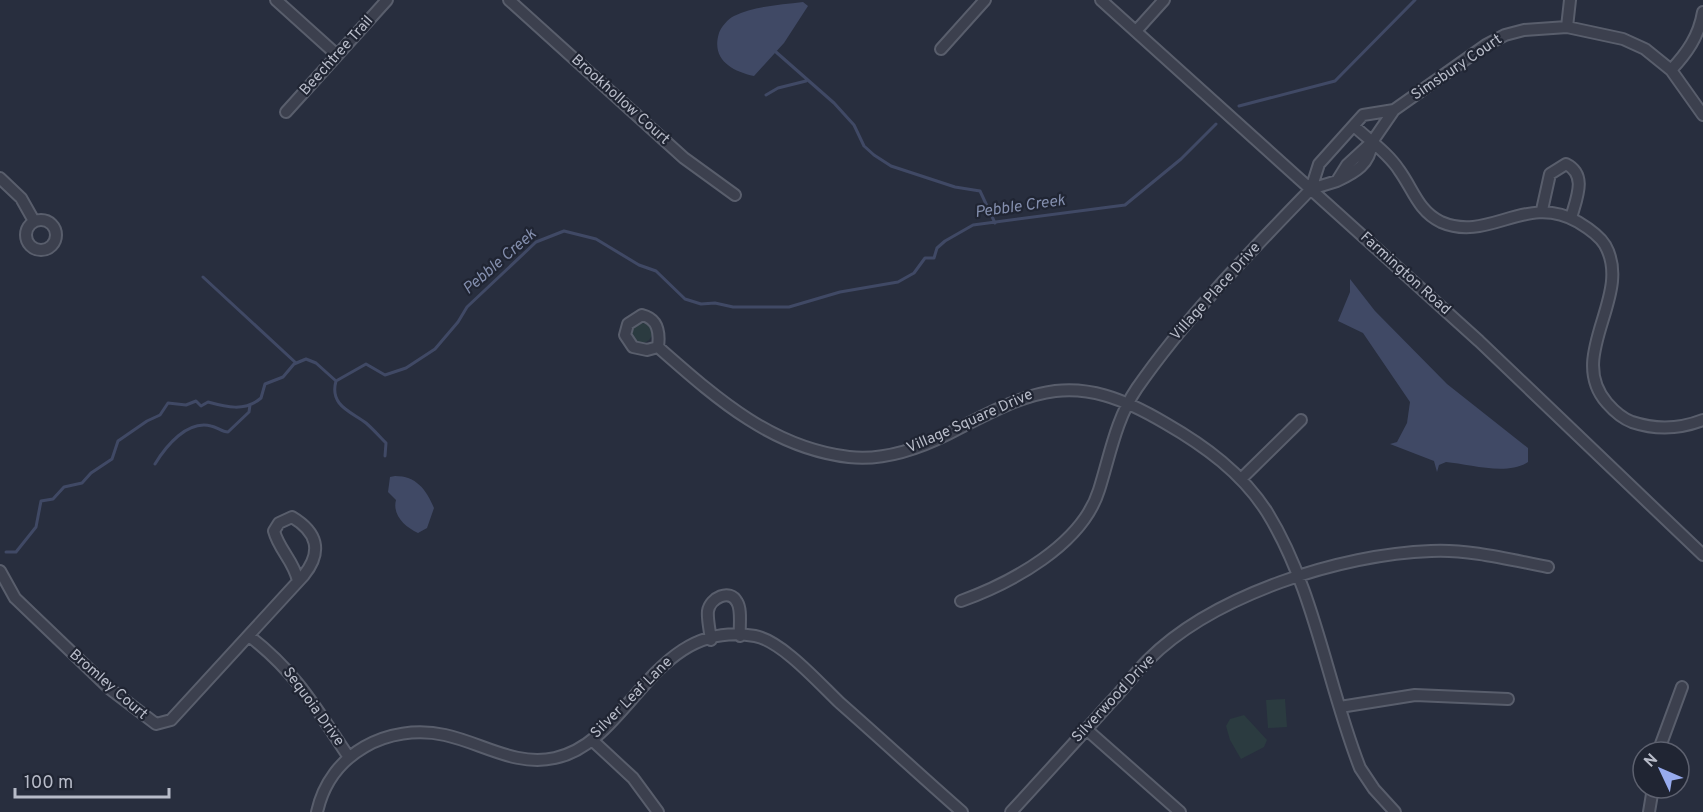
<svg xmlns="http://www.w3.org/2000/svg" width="1703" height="812" font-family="Overpass,sans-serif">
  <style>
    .green { fill: #2b3b40 }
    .water { fill: #404965 }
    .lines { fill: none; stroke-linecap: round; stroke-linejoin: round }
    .stream { stroke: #404965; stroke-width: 3 }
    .minor-casing { stroke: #595e6c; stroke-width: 14 }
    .minor { stroke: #3c404e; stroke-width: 10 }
    .labels { text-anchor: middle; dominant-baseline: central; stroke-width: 4.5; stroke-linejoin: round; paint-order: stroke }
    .street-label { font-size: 15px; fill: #b8bcc9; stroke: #202533 }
    .water-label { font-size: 16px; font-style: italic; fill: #838ead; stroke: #202533 }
  </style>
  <rect width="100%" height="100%" fill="#282e3e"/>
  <!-- green -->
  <path class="green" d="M632 333a10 10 0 1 1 20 0a10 10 0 1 1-20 0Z
    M 1285,699 L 1287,727 L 1268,728 L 1266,700 Z
    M 1244,715 L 1267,740 L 1264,747 L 1241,759 L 1230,740 L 1226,726 L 1230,719 Z"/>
  <!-- water -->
  <path class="water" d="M 803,2 L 808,6 L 784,43 L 754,76 C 731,71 711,59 719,33 C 721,27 728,19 734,16 C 754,6 780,5 803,2 Z
    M 1350,279 L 1375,311 L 1447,384 L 1528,448 L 1528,462 C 1507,476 1469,464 1446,462 L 1439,465 L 1437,472 L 1434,461 L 1390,444 L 1397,442 L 1407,423 L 1410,402 L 1363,333 L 1338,321 L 1350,292 Z
    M 395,476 C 416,476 426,489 434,508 L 427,528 L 418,533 C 405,527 392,515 396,500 L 388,492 L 390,477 Z"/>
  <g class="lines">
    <!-- stream -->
    <path class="stream" d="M 776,52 L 834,103 L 854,125 L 864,146 L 874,155 L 891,166 L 955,187 L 980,191 L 995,223
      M 766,95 L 778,88 L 806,81
      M 1239,106 L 1335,81 L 1415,0
      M 203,277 L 296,363
      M 336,381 L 366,364 L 385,375 L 406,368 L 435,349 L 458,322 L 467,307 L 536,242 L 564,231 L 596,239 L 639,265 L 656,271 L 685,299 L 701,304 L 715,303 L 733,307 L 789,307 L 840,292 L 898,282 L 914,273 L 925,258 L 934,258 L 937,248 L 945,241 L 973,225 L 1125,205 L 1181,159 L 1216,124
      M 336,381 C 329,406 352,412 366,423 C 373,429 380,437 386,443 L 385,456
      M 155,464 C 166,446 187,420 211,426 C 217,427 222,432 228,432 L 249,412 L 250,405
      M 6,552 L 16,552 L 36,527 L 41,501 L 53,499 L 64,487 L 82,483 L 91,473 L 112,459 L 118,441 L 147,421 L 160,415 L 168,403 L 186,405 L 196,401 L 201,406 L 208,402 C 226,407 245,412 261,398 L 265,384 L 283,377 L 294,364 L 306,359 L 316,363 L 336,381"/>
    <defs>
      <path id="minor" d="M 276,0 L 337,55
        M 509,0 L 684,158 L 735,195
        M 1101,0 L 1479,341 L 1703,555
        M 1567,27 L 1570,0
        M 1136,31 L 1164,0
        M 941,49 L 985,0
        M 1671,70 C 1687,53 1699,36 1703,12
        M 286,112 L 387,0
        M 1354,126 C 1369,140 1388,153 1399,170 C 1413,189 1418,211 1441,222 C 1489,243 1526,192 1578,222 C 1588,228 1599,235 1605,245 C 1634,296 1565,355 1607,403 C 1614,411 1621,418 1632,422 C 1656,430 1680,429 1703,420
        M 0,178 L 21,198 L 34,221
        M 1337,181 C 1356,172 1370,164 1372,142
        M 1311,189 L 1337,181 L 1347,165 L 1372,142 L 1394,110 L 1486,45 L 1505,35 L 1524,30 L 1567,27 L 1623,39 L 1645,49 L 1671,70 L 1703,115
        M 1542,210 L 1550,174 L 1566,164 C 1588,175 1576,199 1571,218
        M26 235a15 15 0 1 1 30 0a15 15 0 1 1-30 0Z
        M 658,347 L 647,350 L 633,347 L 625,335 L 628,324 L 642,315 C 658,319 660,332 658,347 C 715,397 771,448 849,457 C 883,461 918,449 948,434 C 1036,388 1074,369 1165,423 C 1205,446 1242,473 1267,512 C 1315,590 1327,684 1360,768 L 1374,789 L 1395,812
        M 1242,478 L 1301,420
        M 0,571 L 15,598 L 110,689 L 156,724 L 171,720 L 304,575 C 323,551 317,532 292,517 L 279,523 L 274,531 C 279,550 294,561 298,581
        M 961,601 C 1011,583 1082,545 1099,490 C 1110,455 1116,419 1137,388 C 1187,316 1250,252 1311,189 L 1319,164 L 1363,115 L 1394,110
        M 249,636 C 296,672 316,708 348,756
        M 711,640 C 710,631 707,619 708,611 C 710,598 730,588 737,602 C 742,610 739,626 740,636
        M 1340,707 L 1415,695 L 1508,699
        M 1086,729 L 1180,812
        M 592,740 L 633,778 L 658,812
        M 1658,752 L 1682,687
        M 317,812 C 330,753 388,723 445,735 C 482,743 516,767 555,758 C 631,742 652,618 755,636 C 782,641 820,684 840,703 C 881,739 921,776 962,812
        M 1011,812 C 1044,776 1077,740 1109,704 C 1123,690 1134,674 1148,660 C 1213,595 1341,554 1431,551 C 1470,549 1511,560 1548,567
        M 1649,812 L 1653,788"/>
    </defs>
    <!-- minor casing -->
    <use href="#minor" class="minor-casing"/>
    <!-- minor -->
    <use href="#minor" class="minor"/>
  </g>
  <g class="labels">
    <!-- street labels -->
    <g class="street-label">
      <text transform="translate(337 56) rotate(-48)">Beechtree Trail</text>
      <text transform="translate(1457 68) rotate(-34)">Simsbury Court</text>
      <text transform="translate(620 100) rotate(42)">Brookhollow Court</text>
      <text transform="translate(1405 274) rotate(42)">Farmington Road</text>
      <text transform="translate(1216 292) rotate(-48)">Village Place Drive</text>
      <text transform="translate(970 422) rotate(-24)">Village Square Drive</text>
      <text transform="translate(108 685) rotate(41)">Bromley Court</text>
      <text transform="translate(632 698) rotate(-45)">Silver Leaf Lane</text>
      <text transform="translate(1114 699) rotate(-47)">Silverwood Drive</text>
      <text transform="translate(313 707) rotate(54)">Sequoia Drive</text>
    </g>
    <!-- water labels -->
    <g class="water-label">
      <text transform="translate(1020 207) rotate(-8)">Pebble Creek</text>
      <text transform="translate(500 262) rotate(-41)">Pebble Creek</text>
    </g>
  </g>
  <!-- north arrow -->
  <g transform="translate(1661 770) rotate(314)"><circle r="28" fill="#202533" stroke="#5d616f" stroke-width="1.5"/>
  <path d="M0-4.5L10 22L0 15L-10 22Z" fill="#97abee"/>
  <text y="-9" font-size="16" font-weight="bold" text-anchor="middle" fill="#b8bcc9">N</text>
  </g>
  <!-- scale -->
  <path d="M15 788v9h154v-9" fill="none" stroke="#b8bcc9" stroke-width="3"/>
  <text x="24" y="788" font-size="18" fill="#b8bcc9" stroke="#202533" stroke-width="4.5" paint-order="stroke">100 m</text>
</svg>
